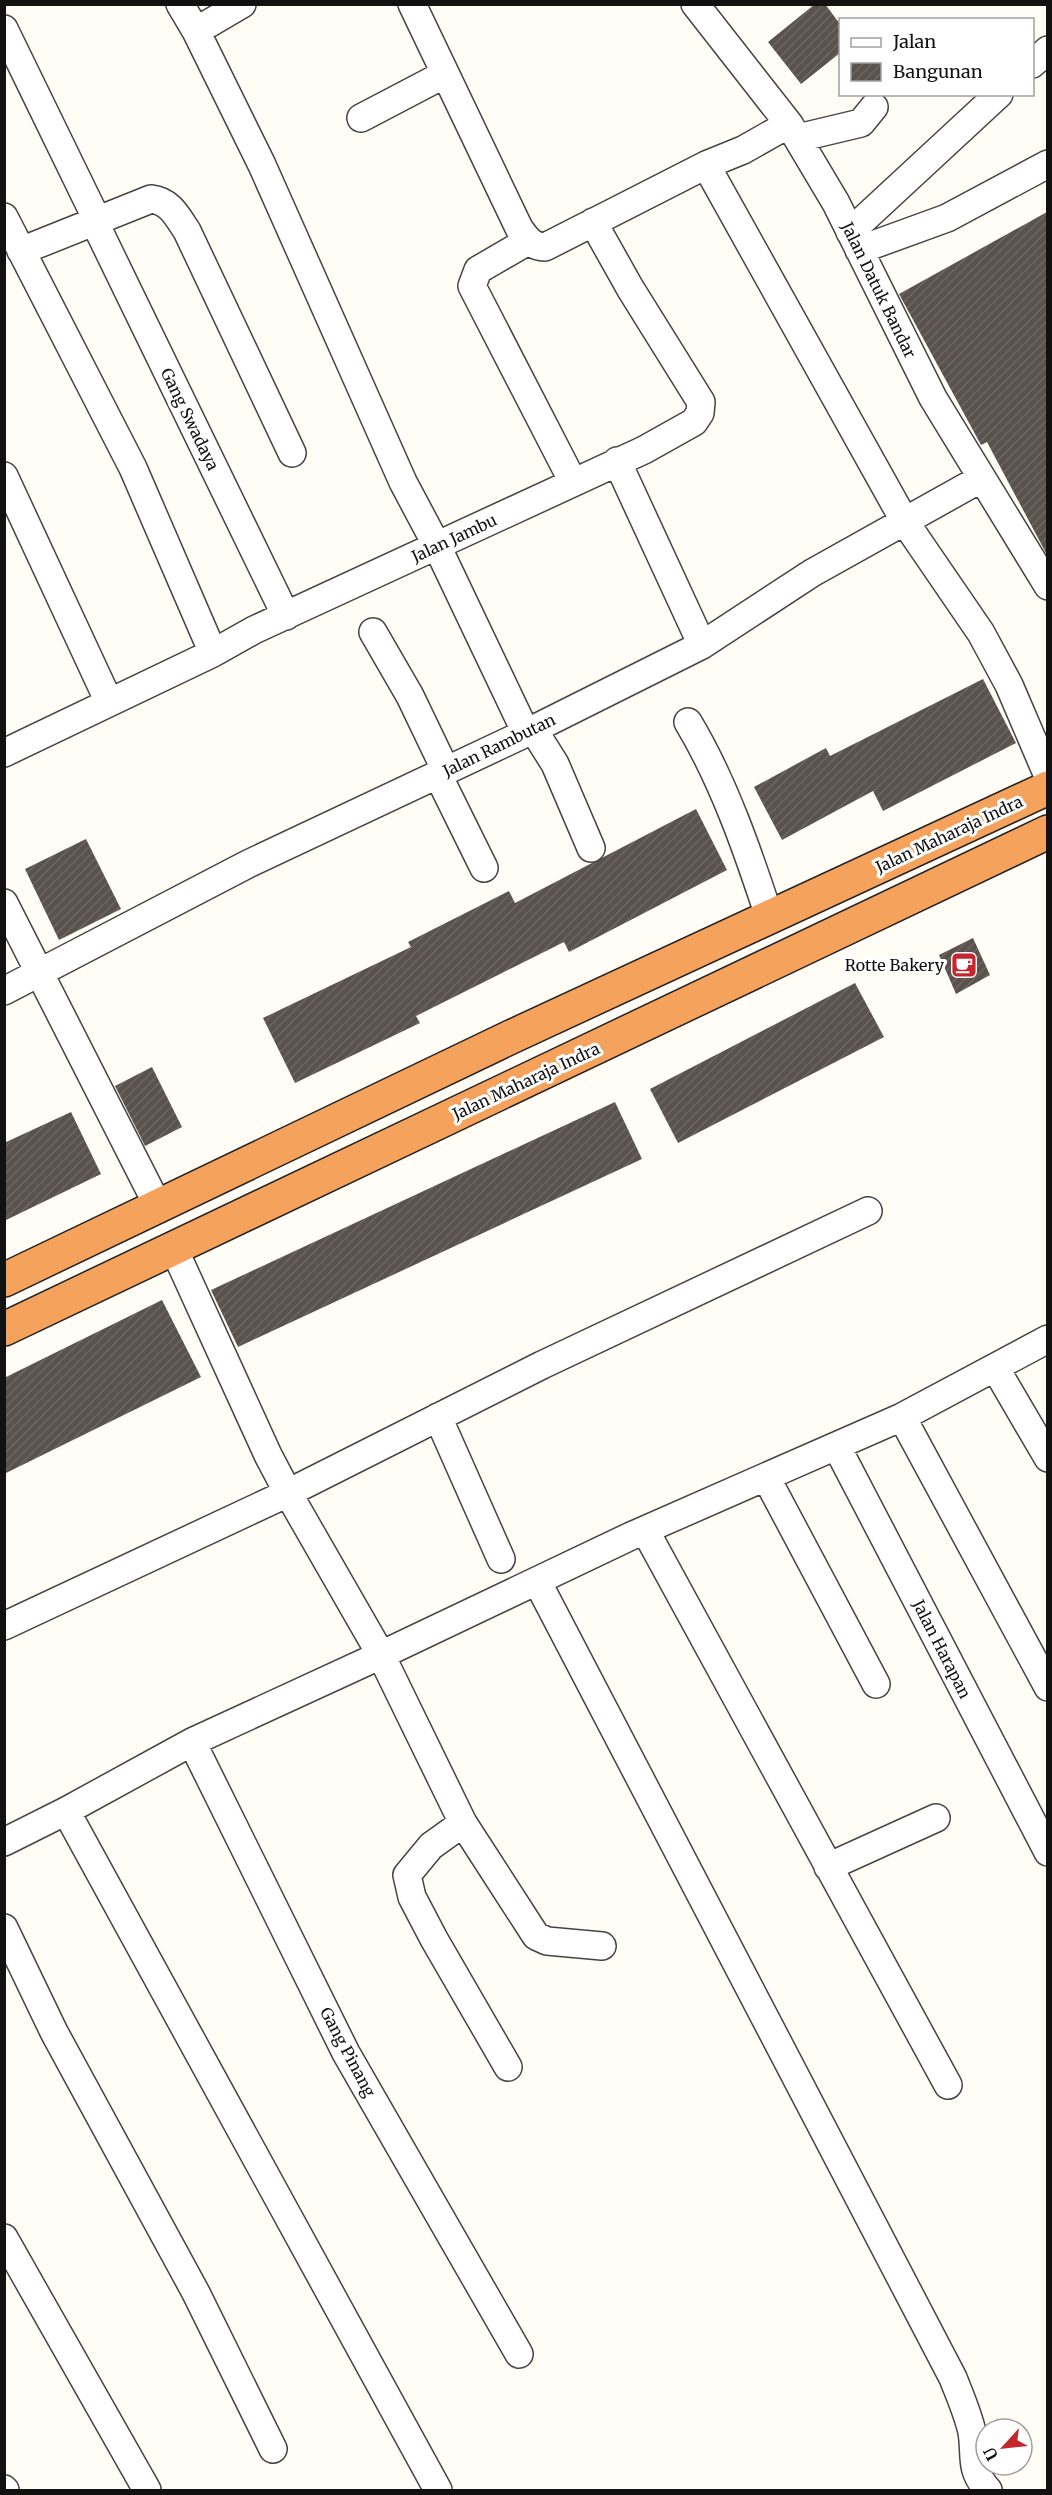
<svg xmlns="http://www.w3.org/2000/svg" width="1052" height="2495" font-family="Merriweather,serif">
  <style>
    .building { fill: url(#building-hatch) }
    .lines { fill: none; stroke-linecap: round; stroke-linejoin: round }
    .minor-casing { stroke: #444; stroke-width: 30 }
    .highway-casing { stroke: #222; stroke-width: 36 }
    .minor { stroke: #fff; stroke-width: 27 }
    .highway { stroke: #f5a25d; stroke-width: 33 }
    .labels { text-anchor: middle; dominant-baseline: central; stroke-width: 6; stroke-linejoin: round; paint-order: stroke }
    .street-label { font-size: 16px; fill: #111; stroke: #fff }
    .poi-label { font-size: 16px; fill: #111; stroke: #fff; text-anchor: end }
  </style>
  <defs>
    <pattern id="building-hatch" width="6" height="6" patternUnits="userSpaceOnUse" patternTransform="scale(1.5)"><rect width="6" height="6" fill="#5a524d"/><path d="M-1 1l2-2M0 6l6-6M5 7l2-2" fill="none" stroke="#6d6662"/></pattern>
  </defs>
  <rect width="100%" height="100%" fill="#fffdf5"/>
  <!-- building -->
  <path class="building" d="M 815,4 L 825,4 L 840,24 L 840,53 L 801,84 L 768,42 Z
    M 1047,212 L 1047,555 L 987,442 L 981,445 L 899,294 Z
    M 983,679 L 1016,743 L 883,811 L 873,791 L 782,840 L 754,787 L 826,748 L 830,756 Z
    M 696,809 L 727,870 L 569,952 L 564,942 L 416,1016 L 420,1023 L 295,1083 L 263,1018 L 411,947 L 408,942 L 509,891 L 515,903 Z
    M 86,839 L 121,909 L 59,940 L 25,869 Z
    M 973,938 L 990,975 L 956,994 L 939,955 Z
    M 855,983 L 884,1037 L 678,1143 L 650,1089 Z
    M 152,1067 L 182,1127 L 145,1146 L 115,1086 Z
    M 615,1102 L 642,1159 L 238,1347 L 211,1290 Z
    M 71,1112 L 101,1174 L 4,1221 L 4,1143 Z
    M 162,1300 L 201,1377 L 4,1474 L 4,1378 Z"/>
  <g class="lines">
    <defs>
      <path id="minor" d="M 180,4 L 196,31 L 262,165 L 403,482 L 437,546 L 526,733
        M 412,4 L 519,228 C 526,238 532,247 545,247 L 706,165 L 743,150 L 789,124
        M 695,4 L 789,124 L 836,203 L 933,398 L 1048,586
        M 4,29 L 98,222
        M 196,31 L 242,4
        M 1032,64 L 1048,50
        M 361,118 L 445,74
        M 798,138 L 861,123 L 874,107
        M 706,165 L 905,522 L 981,633 L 1009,685 L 1048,776
        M 4,217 L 133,468 L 213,653
        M 95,223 L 286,616
        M 850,232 L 999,94
        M 528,241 L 478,270 L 472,286 L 573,482
        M 859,250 L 947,218 L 1048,164
        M 21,251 L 151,199 C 170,201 177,216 187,231 L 292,453
        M 617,461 L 702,645
        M 4,476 L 109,702
        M 373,632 L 410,696 L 446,771
        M 688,722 C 724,782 748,852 770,919
        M 533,729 L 555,764 L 591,848
        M 4,753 L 213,653 L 254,630 L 644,450 L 694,422 L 700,413 L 701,402 L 630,288 L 593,222
        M 438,775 L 484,868
        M 4,903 L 158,1206
        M 4,991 L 248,864 L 526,733 L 702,645 L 812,573 L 982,478
        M 174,1249 L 268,1455 L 288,1493 L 381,1655 L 463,1823 L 536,1936 L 547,1941 L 602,1946
        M 996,1369 L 1048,1458
        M 438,1417 L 501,1559
        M 902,1417 L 1048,1687
        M 837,1447 L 1048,1852
        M 766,1477 L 876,1684
        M 645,1530 L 948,2085
        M 537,1581 L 953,2378 C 960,2396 968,2414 972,2432 C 976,2457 969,2469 988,2490
        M 4,1626 L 288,1493 L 542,1365 L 868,1211
        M 192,1742 L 346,2053 L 519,2354
        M 66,1811 L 438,2490
        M 463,1823 L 431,1846 L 407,1875 L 412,1897 L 434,1939 L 508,2067
        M 4,1842 L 66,1811 L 192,1742 L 381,1655 L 631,1536 L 902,1417 L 1048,1339
        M 828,1867 L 936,1818
        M 4,1928 L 54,2032 L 196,2293 L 273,2449
        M 4,2238 L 147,2490
        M 4,2489 L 5,2490"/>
      <path id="highway" d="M 4,1280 L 513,1036 L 1048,788
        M 4,1329 L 1048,832"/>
    </defs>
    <!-- minor casing -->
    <use href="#minor" class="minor-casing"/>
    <!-- highway casing -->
    <use href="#highway" class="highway-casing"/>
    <!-- minor -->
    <use href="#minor" class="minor"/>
    <!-- highway -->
    <use href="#highway" class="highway"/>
  </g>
  <!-- icons -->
  <defs>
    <symbol id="cafe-square" viewBox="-11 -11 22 22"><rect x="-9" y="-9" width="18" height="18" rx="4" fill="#c4262e" stroke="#fff"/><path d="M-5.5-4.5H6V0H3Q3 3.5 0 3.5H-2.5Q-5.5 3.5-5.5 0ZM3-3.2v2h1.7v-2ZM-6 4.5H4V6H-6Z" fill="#fff"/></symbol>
  </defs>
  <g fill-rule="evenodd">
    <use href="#cafe-square" x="949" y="950" width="30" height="30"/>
  </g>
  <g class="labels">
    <!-- street labels -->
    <g class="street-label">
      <text transform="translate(879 290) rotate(64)">Jalan Datuk Bandar</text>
      <text transform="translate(190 419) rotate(64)">Gang Swadaya</text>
      <text transform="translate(454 538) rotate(-25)">Jalan Jambu</text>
      <text transform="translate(499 745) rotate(-26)">Jalan Rambutan</text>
      <text transform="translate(949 834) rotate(-25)">Jalan Maharaja Indra</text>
      <text transform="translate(526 1081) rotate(-25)">Jalan Maharaja Indra</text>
      <text transform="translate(942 1649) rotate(63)">Jalan Harapan</text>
      <text transform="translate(348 2052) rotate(62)">Gang Pinang</text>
    </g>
    <!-- poi labels -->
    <g class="poi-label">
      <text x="944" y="965">Rotte Bakery</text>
    </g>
  </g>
  <!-- border -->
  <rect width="1052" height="2495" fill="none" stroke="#111111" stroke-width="12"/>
  <!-- legend -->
  <rect x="839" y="18" width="195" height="78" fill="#ffffff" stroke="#a0a0a0" stroke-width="1.5"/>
  <rect x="851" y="38" width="30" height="9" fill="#ffffff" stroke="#a0a0a0" stroke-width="1.5"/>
  <text x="893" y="48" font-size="18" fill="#111111">Jalan</text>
  <rect x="851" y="63" width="30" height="18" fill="url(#building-hatch)" stroke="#a0a0a0" stroke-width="1.5"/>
  <text x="893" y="78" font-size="18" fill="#111111">Bangunan</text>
  <!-- north arrow -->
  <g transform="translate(1004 2447) rotate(243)"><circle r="28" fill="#ffffff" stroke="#a0a0a0" stroke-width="1.5"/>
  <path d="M0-4.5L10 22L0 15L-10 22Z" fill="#c4262e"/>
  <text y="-9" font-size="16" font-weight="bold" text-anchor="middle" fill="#111111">U</text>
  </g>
</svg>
